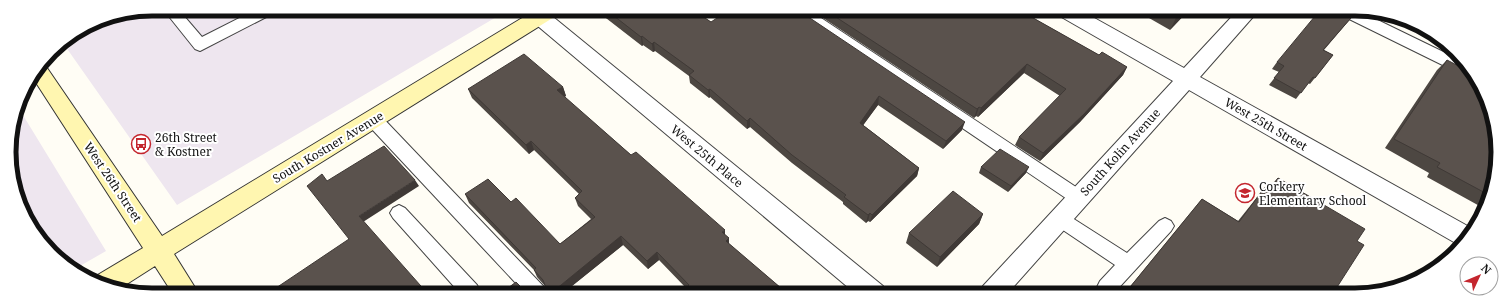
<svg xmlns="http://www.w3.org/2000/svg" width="1507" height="304" font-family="'Noto Serif',serif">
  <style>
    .industrial { fill: #eee6ef }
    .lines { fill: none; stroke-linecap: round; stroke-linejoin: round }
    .lane-casing { stroke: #444; stroke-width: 2 }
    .street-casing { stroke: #444; stroke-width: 2 }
    .secondary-casing { stroke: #333; stroke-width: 2 }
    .lane { fill: #fff; fill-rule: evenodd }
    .street { fill: #fff; fill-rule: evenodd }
    .secondary { fill: #fff6b0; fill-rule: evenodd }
    .wall { fill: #4d4742 }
    .shaded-wall { fill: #3f3936 }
    .building { fill: #5a524d; stroke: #3f3936 }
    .labels { text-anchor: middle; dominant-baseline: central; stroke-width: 4; stroke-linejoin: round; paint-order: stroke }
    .street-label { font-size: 12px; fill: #111; stroke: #fff }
    .poi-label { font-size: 12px; fill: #111; stroke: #fff; text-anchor: start }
    .rim { fill: none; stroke: #111; stroke-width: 5 }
  </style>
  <rect width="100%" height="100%" fill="#fffdf5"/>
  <!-- industrial -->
  <path class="industrial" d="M 152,9 L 510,9 L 177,205 L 63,43 L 97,20 Z
    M 18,107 L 106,251 L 73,270 L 44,246 L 17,198 L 9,143 Z"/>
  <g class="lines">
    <defs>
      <path id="lane" d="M 163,9 L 178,9 L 202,37 L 257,9 L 276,9 L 274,13 L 200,51 L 195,49 Z
        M 792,10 L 809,10 L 1085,193 L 1088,198 L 1085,203 L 1079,205 L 1073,203 L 794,14 Z
        M 1337,10 L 1357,10 L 1466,63 L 1475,78 L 1467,77 L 1339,14 Z
        M 374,114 L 380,115 L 545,288 L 548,294 L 526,294 L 368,125 L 366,120 L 368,115 Z
        M 399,205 L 405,208 L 477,285 L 480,291 L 478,294 L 456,294 L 458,291 L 393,218 L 390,213 L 393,208 Z
        M 1060,211 L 1066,214 L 1127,253 L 1159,221 L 1165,218 L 1171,221 L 1174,226 L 1171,231 L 1114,293 L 1110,294 L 1100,293 L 1097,287 L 1100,281 L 1115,265 L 1054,224 L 1051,219 L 1054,214 Z"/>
      <path id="street" d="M 540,10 L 547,12 L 883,286 L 886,294 L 856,294 L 533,22 L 530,17 L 533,12 Z
        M 1055,10 L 1080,10 L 1184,68 L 1238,10 L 1259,10 L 1200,77 L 1473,229 L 1461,246 L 1459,245 L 1189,90 L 1007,294 L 980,294 L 983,286 L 1173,81 L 1058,15 Z"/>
      <path id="secondary" d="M 537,9 L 561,9 L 559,14 L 174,254 L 199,294 L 173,294 L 155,266 L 119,289 L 94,281 L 96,276 L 143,248 L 33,78 L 42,64 L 45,65 L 162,236 Z"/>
    </defs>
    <!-- lane casing -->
    <use href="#lane" class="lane-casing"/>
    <!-- street casing -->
    <use href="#street" class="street-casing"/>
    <!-- secondary casing -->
    <use href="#secondary" class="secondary-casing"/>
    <!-- lane -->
    <use href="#lane" class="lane"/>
    <!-- street -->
    <use href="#street" class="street"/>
    <!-- secondary -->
    <use href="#secondary" class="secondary"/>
  </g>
  <!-- wall -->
  <path class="wall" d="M 601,9 L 693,10 L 711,22 L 962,130 L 943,149 L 878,105 L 863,125 L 919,168 L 917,176 L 870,222 L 868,221 L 866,223 L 843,204 L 843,202 L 792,163 L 750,127 L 747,129 L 710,97 L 709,98 L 690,83 L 689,76 L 655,51 L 653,52 L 643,45 L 642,46 L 602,15 Z
    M 811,10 L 1019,10 L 1099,55 L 1127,67 L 1123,75 L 1080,122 L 1040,161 L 1015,145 L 1019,137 L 1060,96 L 1024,73 L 978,117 L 976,116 L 974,118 Z
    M 1135,10 L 1189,10 L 1170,30 Z
    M 1351,18 L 1324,50 L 1333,55 L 1310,84 L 1308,83 L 1296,99 L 1269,85 L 1279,72 L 1272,69 L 1277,62 Z
    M 1447,60 L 1497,170 L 1485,209 L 1427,177 L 1429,173 L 1385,148 L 1437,70 Z
    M 563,87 L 566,96 L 564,97 L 631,155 L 725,235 L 729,244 L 788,294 L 686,294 L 686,288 L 659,260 L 648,269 L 623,245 L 562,294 L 500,294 L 522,288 L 546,288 L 545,286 L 537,277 L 534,270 L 469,203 L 465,194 L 511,202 L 560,244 L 591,219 L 578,206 L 575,198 L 579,194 L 534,150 L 529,154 L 472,98 L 468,89 Z
    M 981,167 L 1026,173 L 1008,192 L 979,173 Z
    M 1278,178 L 1357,241 L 1332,295 L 1124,294 L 1202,199 L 1238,221 L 1254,201 L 1265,187 L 1269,189 Z
    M 983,214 L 979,224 L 937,267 L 906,243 L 909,233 Z
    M 1389,285 L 1394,288 L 1382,291 Z"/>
  <!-- shaded-wall -->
  <path class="shaded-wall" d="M 1185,10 L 1189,10 L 1170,30 L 1176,18 Z
    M 642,36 L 643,45 L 642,46 L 641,37 Z
    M 654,42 L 655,51 L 653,52 L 652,44 Z
    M 1027,64 L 1024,73 L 978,117 L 981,108 Z
    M 1127,67 L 1123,75 L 1080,122 L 1040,161 L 1043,153 Z
    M 563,87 L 566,96 L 560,99 L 557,90 Z
    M 710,89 L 710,97 L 709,98 L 708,90 Z
    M 879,96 L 878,105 L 859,131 L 860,123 Z
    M 979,107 L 976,116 L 974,118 L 977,109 Z
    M 750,118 L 750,127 L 747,129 L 747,121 Z
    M 965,122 L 962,130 L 943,149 L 946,141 Z
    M 531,141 L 534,150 L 529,154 L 526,145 Z
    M 1029,167 L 1026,173 L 1008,192 L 1011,186 Z
    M 919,168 L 917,176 L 870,222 L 872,215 Z
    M 415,180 L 419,186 L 363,222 L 359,216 Z
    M 870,213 L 868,221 L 866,223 L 868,215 Z
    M 983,214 L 979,224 L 937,267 L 940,257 Z
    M 725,230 L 725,238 L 722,232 Z
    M 621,236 L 623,245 L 562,294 L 550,294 Z
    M 729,238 L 729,247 L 726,241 Z
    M 657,252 L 659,260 L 648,269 L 647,261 Z"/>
  <!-- building -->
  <path class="building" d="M 605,9 L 693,10 L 711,22 L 729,10 L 798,10 L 965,122 L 946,141 L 879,96 L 860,123 L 919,168 L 872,215 L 870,213 L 868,215 L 844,197 L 846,195 L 792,155 L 750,118 L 747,121 L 710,89 L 708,90 L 689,75 L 694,71 L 654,42 L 652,44 L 642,36 L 641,37 Z
    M 825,10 L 1019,10 L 1099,55 L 1102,52 L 1127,67 L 1084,114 L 1043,153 L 1019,137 L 1066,89 L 1027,64 L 981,108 L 979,107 L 977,109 Z
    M 1161,10 L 1185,10 L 1176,18 Z
    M 1320,10 L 1335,10 L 1351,18 L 1323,50 L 1333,55 L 1315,78 L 1313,77 L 1301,93 L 1274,78 L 1284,66 L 1277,62 Z
    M 524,54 L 563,87 L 557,90 L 631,155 L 636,152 L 725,230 L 722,232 L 729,238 L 726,241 L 788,294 L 692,294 L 686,288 L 689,285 L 657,252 L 647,261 L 621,236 L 550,294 L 500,294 L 516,282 L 522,288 L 546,288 L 543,280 L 534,270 L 536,268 L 465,194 L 488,179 L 511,202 L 516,198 L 560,244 L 595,217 L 575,198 L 582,191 L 531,141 L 526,145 L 468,89 Z
    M 1447,60 L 1472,73 L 1493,115 L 1497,170 L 1489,195 L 1437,167 L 1440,163 L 1394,139 Z
    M 384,146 L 415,180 L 359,216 L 428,294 L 271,294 L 270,292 L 349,239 L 307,186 L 322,174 L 327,181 Z
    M 1000,149 L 1029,167 L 1011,186 L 981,167 Z
    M 1278,178 L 1365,229 L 1357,241 L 1364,245 L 1332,295 L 1130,295 L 1126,292 L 1202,199 L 1239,222 L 1265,187 L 1269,189 Z
    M 953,191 L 983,214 L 940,257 L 909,233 Z
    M 1389,285 L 1394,288 L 1386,290 Z"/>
  <!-- icons -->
  <defs>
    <symbol id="bus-ring" viewBox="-11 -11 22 22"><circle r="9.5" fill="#fff" stroke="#c4262e" stroke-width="1.5"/><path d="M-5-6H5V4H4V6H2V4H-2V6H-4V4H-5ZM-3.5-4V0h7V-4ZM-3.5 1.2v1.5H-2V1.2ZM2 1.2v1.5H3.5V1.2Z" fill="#c4262e"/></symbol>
    <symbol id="school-ring" viewBox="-11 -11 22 22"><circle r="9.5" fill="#fff" stroke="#c4262e" stroke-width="1.5"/><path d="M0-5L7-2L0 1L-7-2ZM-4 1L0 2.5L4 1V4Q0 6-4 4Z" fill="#c4262e"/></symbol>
  </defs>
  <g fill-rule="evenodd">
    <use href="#bus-ring" x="130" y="133" width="22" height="22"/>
    <use href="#school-ring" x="1234" y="182" width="22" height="22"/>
  </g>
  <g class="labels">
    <!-- street labels -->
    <g class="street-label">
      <text transform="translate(1266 124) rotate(30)">West 25th Street</text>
      <text transform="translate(328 147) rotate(-31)">South Kostner Avenue</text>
      <text transform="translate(1120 152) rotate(-48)">South Kolin Avenue</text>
      <text transform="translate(707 156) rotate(40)">West 25th Place</text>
      <text transform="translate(113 182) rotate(56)">West 26th Street</text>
    </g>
    <!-- poi labels -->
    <g class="poi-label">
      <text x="155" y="137">26th Street<tspan x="155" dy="14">&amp; Kostner</tspan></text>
      <text x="1259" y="186">Corkery<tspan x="1259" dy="14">Elementary School</tspan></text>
    </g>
  </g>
  <!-- crop -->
  <path d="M0 0H1507V304H0ZM152 16H1355A136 136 0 0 1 1491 152V152A136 136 0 0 1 1355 288H152A136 136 0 0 1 16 152V152A136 136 0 0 1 152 16Z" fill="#fff" fill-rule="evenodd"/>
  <path class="rim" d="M152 16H1355A136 136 0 0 1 1491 152V152A136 136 0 0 1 1355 288H152A136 136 0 0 1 16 152V152A136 136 0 0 1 152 16Z"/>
  <!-- north arrow -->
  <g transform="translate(1479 276) rotate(46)"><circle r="19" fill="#ffffff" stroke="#a0a0a0"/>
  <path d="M0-3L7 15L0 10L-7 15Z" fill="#c4262e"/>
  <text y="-6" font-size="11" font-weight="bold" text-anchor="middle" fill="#111111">N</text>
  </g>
</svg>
